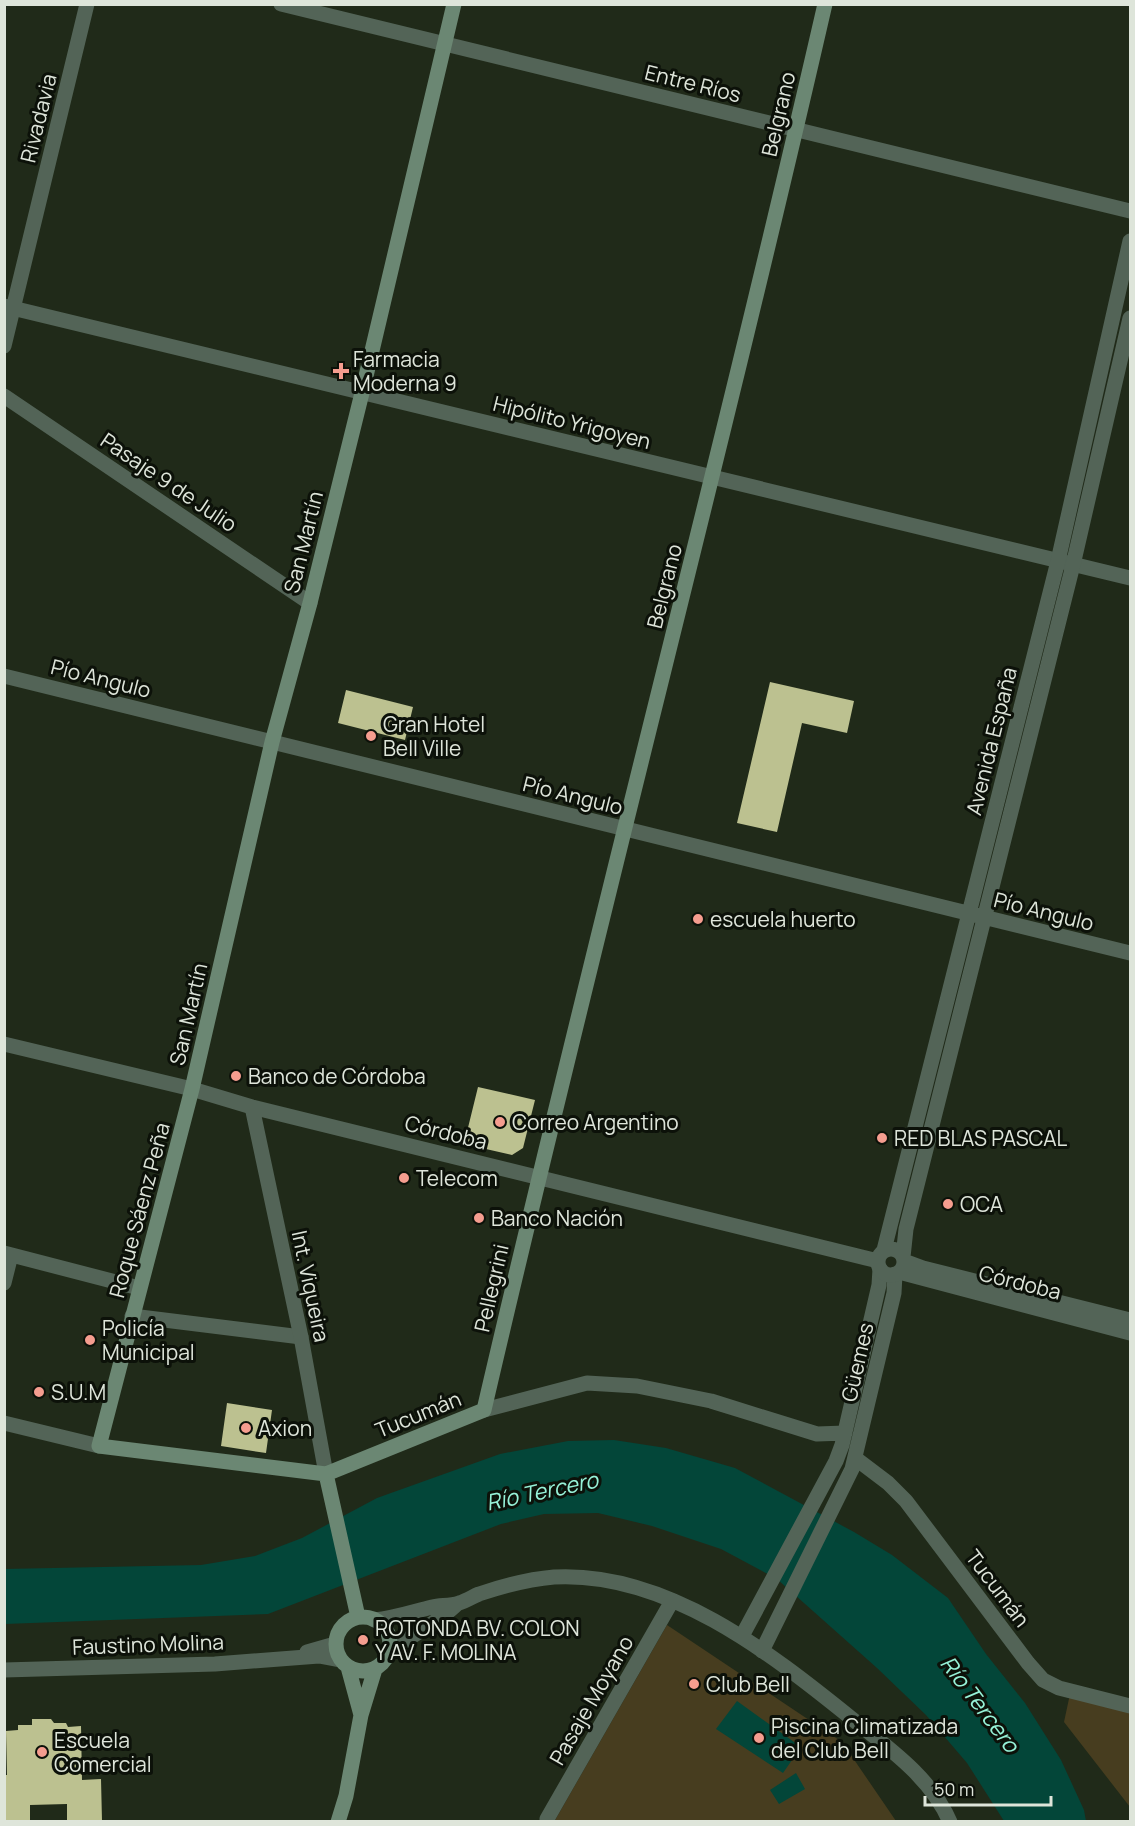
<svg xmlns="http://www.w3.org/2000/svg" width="1135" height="1826" font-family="Manrope,sans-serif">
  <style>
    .green { fill: #473d1f }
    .water { fill: #034639 }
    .building { fill: #bcc190 }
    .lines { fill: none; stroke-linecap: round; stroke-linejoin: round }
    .minor { stroke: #536457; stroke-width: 15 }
    .tertiary { stroke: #536457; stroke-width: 15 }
    .secondary { stroke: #6b8773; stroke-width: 15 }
    .poi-dot { fill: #f59d8f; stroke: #0c1109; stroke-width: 2 }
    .labels { text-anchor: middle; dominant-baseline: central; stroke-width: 6; stroke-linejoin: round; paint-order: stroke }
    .street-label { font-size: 21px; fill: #dee5da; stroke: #0c1109 }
    .poi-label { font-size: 21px; fill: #dee5da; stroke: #0c1109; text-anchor: start }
    .water-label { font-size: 22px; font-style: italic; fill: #96f2d8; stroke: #0c1109 }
  </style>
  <rect width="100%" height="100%" fill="#202a19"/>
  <!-- green -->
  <path class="green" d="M 667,1625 L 842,1742 L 896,1821 L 554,1822 Z
    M 1070,1694 L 1130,1706 L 1130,1807 L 1064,1722 Z"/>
  <!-- water -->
  <path class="water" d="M 614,1440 L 666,1448 L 735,1468 L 854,1532 L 892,1555 L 948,1598 L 986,1654 L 1025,1703 L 1061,1760 L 1084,1810 L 1086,1821 L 1004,1821 L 967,1763 L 926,1715 L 877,1668 L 777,1579 L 721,1549 L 652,1526 L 598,1513 L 544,1514 L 501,1524 L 268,1614 L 5,1624 L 4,1569 L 201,1565 L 255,1556 L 302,1538 L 377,1498 L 500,1454 L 568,1441 Z
    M 737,1701 L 801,1747 L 783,1773 L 716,1729 Z
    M 796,1773 L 805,1789 L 779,1804 L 770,1790 Z"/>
  <!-- building -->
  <path class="building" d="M 770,682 L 854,701 L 847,733 L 802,723 L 777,832 L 737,823 Z
    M 346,690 L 413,707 L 405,740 L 338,723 Z
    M 478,1087 L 535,1100 L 523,1148 L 512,1155 L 464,1144 Z
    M 227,1403 L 272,1410 L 266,1453 L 221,1446 Z
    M 32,1719 L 51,1719 L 54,1723 L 66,1723 L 68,1727 L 81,1726 L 82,1780 L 101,1779 L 102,1821 L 67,1821 L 67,1804 L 30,1805 L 30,1821 L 4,1821 L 4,1775 L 7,1775 L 6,1731 L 18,1730 L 18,1725 L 32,1725 Z"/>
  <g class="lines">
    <!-- minor -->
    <path class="minor" d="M 281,4 L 1130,211
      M 4,306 L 1130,578
      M 4,346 L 87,4
      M 4,396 L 310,603
      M 4,1253 L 139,1288
      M 4,1283 L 11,1255
      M 132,1316 L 301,1337
      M 484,1410 L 587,1383 L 637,1386 L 711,1401 L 817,1434 L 845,1433
      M 4,1423 L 99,1446
      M 855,1458 L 888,1483 L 906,1501 L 1028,1663 L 1043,1680 L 1059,1688 L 1130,1706
      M 374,1620 C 395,1618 412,1612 432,1607 C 441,1605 450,1606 459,1603 C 466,1601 472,1597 479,1594 C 503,1586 530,1579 554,1577 C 666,1571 769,1652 851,1718 C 887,1747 931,1777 950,1822
      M 742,1636 L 836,1461 L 842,1445 L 879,1285 L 880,1269
      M 762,1651 L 852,1469 L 894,1293 L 895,1274
      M 389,1653 C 410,1635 437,1624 457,1604
      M 547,1819 L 672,1601"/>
    <!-- tertiary -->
    <path class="tertiary" d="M 4,676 L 1130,953
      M 4,1044 L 192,1089 L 252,1107 L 878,1261
      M 252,1107 L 301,1337 L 326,1474
      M878 1262a13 13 0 1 1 26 0a13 13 0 1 1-26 0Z
      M 884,1250 L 1058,561 L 1130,241
      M 903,1257 L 906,1229 L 1073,565 L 1130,318
      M 904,1261 L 923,1268 L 1130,1320
      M 899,1272 L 1130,1333
      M 307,1652 L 335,1644
      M 4,1670 L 215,1664 L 319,1656 L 340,1660"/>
    <!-- secondary -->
    <path class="secondary" d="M 454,4 L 362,393 L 310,603 L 272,742 L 192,1089 L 99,1446 L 326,1474 L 484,1410 C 593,940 717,474 825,4
      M 326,1474 L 358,1617
      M336 1644a27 27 0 1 1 54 0a27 27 0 1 1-54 0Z
      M 348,1667 L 361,1715
      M 338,1822 L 346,1796 L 361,1715 L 375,1669"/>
  </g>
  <!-- markers -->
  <g class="poi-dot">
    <path d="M338 362h6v6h6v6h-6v6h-6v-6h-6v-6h6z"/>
    <circle cx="371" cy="736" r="6"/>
    <circle cx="698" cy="919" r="6"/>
    <circle cx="236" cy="1076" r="6"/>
    <circle cx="500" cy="1122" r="6"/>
    <circle cx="882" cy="1138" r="6"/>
    <circle cx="404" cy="1178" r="6"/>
    <circle cx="948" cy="1204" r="6"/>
    <circle cx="479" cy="1218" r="6"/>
    <circle cx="90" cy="1340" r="6"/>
    <circle cx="39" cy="1392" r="6"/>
    <circle cx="246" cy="1428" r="6"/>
    <circle cx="363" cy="1640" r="6"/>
    <circle cx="694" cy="1684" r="6"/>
    <circle cx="759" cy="1738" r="6"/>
    <circle cx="42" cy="1752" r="6"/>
  </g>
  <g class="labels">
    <!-- street labels -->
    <g class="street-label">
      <text transform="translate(693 83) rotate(14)">Entre Ríos</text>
      <text transform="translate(778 114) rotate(-77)">Belgrano</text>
      <text transform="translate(38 118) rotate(-76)">Rivadavia</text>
      <text transform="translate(572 422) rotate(14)">Hipólito Yrigoyen</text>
      <text transform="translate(169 482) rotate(34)">Pasaje 9 de Julio</text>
      <text transform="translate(303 542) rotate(-76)">San Martín</text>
      <text transform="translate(664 586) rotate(-76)">Belgrano</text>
      <text transform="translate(101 678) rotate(14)">Pío Angulo</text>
      <text transform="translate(991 741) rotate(-76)">Avenida España</text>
      <text transform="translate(573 795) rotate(14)">Pío Angulo</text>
      <text transform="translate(1044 911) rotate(14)">Pío Angulo</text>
      <text transform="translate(188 1014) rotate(-77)">San Martín</text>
      <text transform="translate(446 1132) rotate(14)">Córdoba</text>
      <text transform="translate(139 1210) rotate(-75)">Roque Sáenz Peña</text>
      <text transform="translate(1020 1282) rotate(14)">Córdoba</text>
      <text transform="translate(311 1286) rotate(78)">Int. Viqueira</text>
      <text transform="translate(491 1288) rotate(-77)">Pellegrini</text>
      <text transform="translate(857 1362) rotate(-77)">Güemes</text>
      <text transform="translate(418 1414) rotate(-22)">Tucumán</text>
      <text transform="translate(998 1588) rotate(53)">Tucumán</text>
      <text transform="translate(148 1644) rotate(-2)">Faustino Molina</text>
      <text transform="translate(591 1700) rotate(-60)">Pasaje Moyano</text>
    </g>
    <!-- poi labels -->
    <g class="poi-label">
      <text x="353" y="359">Farmacia<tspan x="353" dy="24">Moderna 9</tspan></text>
      <text x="383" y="724">Gran Hotel<tspan x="383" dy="24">Bell Ville</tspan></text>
      <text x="710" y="919">escuela huerto</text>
      <text x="248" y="1076">Banco de Córdoba</text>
      <text x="512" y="1122">Correo Argentino</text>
      <text x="894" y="1138">RED BLAS PASCAL</text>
      <text x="416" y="1178">Telecom</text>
      <text x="960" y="1204">OCA</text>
      <text x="491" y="1218">Banco Nación</text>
      <text x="102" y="1328">Policía<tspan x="102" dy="24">Municipal</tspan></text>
      <text x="51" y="1392">S.U.M</text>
      <text x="258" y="1428">Axion</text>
      <text x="375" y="1628">ROTONDA BV. COLON<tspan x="375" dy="24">Y AV. F. MOLINA</tspan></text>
      <text x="706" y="1684">Club Bell</text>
      <text x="771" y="1726">Piscina Climatizada<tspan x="771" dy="24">del Club Bell</tspan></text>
      <text x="54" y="1740">Escuela<tspan x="54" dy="24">Comercial</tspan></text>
    </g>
    <!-- water labels -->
    <g class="water-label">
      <text transform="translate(542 1491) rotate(-12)">Río Tercero</text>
      <text transform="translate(980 1704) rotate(53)">Río Tercero</text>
    </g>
  </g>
  <!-- border -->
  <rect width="1135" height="1826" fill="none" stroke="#dee5da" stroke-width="12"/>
  <!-- scale -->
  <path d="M925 1796v9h126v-9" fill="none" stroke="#dee5da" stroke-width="3"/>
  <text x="934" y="1796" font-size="18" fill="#dee5da" stroke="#0c1109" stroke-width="4.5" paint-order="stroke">50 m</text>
</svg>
